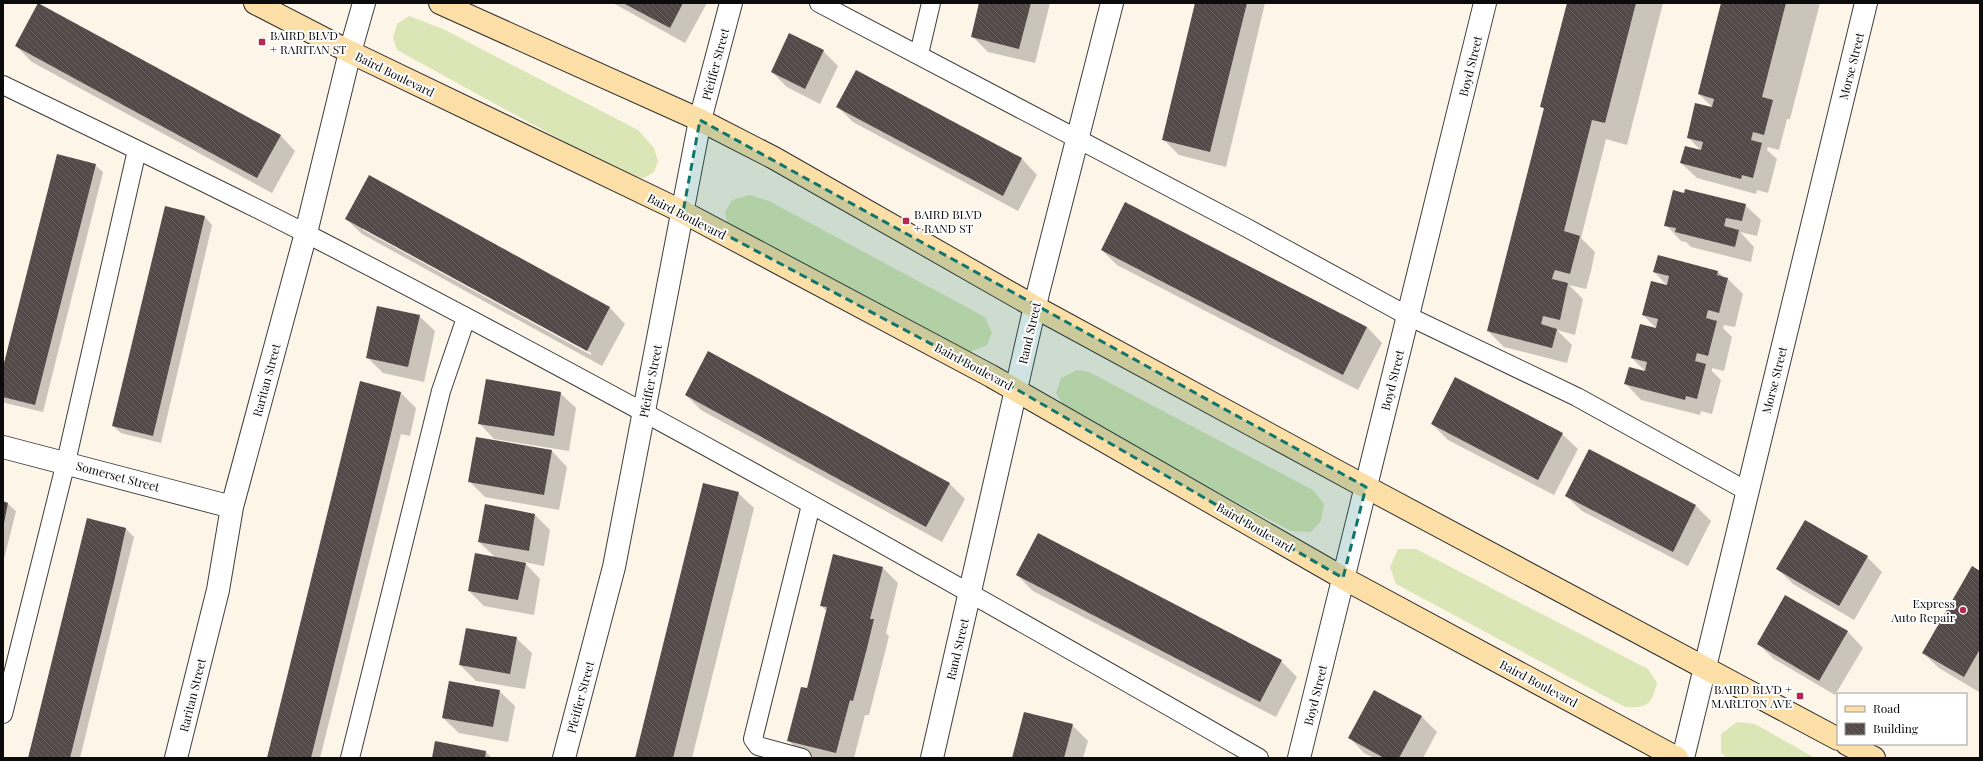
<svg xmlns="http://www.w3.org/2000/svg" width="1983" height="761" font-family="'Playfair Display',serif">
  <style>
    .grass { fill: #dae6b5 }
    .shadow { fill: #0003; fill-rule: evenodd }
    .building { fill: url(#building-back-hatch) }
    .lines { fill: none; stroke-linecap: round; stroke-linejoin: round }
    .lane-casing { stroke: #3e3e3e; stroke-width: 20 }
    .street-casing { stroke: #3e3e3e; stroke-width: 24 }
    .secondary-casing { stroke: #2d2d2d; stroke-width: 24 }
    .lane { stroke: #fff; stroke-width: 18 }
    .street { stroke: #fff; stroke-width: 22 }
    .secondary { stroke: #fcdea7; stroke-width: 22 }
    .marked { fill: #0f766e; fill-opacity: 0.2; stroke: #0f766e; stroke-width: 3; stroke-dasharray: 8 5; stroke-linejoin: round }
    .poi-dot { fill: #b42951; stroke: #fff; stroke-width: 1.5 }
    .labels { text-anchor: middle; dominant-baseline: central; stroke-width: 4; stroke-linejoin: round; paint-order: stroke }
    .poi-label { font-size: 12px; fill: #0b0b0b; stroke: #fff; text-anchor: start }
    .street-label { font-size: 12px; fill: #0b0b0b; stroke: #fff }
  </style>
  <defs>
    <pattern id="building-back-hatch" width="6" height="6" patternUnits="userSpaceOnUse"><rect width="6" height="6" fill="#534948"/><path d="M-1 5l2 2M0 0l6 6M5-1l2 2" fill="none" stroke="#675f5e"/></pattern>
  </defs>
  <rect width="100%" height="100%" fill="#fef5e9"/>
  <!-- grass -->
  <path class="grass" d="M 409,16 L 443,29 L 638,130 L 654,148 L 658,161 L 654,172 L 644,178 L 625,175 L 397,50 L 393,38 L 397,24 Z
    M 750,195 L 769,201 L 985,317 L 992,333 L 987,345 L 970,352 L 943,343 L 729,231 L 725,212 L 732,200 Z
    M 1077,370 L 1089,372 L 1313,490 L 1324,504 L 1321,521 L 1311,532 L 1291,531 L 1067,412 L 1056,393 L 1061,378 Z
    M 1398,549 L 1416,549 L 1648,669 L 1657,683 C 1651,705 1648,708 1625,707 L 1396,584 L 1390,567 Z
    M 1737,722 L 1755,724 L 1815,758 L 1727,758 L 1721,753 L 1721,734 Z"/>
  <!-- shadow -->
  <path class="shadow" d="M 613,3 L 707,3 L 685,43 Z
    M 980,3 L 1050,3 L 1035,63 L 988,52 L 972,36 Z
    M 1196,3 L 1265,3 L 1226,167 L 1179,155 L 1163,139 Z
    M 1568,3 L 1663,3 L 1627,145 L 1606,139 L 1581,238 L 1595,252 L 1591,271 L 1586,289 L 1569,285 L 1583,299 L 1575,335 L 1557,330 L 1572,345 L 1567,363 L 1504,347 L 1488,331 L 1545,110 L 1541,106 Z
    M 1722,3 L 1820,3 L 1790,119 L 1787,119 L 1779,150 L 1768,147 L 1767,150 L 1777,159 L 1768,193 L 1757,190 L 1756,194 L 1697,178 L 1681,163 L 1702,152 L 1688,137 L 1714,109 L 1699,94 Z
    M 16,46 L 280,135 L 295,151 L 272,193 L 32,62 Z
    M 823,51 L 838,66 L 820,104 L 787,87 L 772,72 Z
    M 857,71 L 1022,159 L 1037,175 L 1018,211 L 853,122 L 838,107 Z
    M 95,165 L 103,172 L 43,412 L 5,403 L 3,400 L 3,373 Z
    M 369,177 L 610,308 L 625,324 L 602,366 L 362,234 L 346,219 ZM 363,228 L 591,353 L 591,355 L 363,230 Z
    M 1125,203 L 1367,327 L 1382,343 L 1358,390 L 1117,265 L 1102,250 Z
    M 1745,205 L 1761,220 L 1757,236 L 1740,232 L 1754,247 L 1751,262 L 1691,247 L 1686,242 L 1681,241 L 1666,225 Z
    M 205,217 L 212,225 L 161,443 L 121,433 L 113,426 Z
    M 1654,272 L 1718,272 L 1724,277 L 1728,279 L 1743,294 L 1735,327 L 1724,325 L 1723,328 L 1732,337 L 1724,371 L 1712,368 L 1712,371 L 1721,380 L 1712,414 L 1701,411 L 1700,415 L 1641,400 L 1626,384 L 1647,373 L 1632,358 L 1658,330 L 1643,315 L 1669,287 Z
    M 419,316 L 435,331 L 424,382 L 383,373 L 367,357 Z
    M 709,352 L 950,484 L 965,499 L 942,542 L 701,410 L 686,395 Z
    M 360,383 L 401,393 L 416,408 L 410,436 L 401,434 L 320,758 L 267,758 Z
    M 560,393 L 576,408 L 569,451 L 494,439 L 479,423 Z
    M 1432,424 L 1562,434 L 1578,449 L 1554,495 L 1448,440 Z
    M 1589,450 L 1696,506 L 1711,521 L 1688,566 L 1582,511 L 1566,496 Z
    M 552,451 L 567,467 L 559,510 L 485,497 L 470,482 Z
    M 738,493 L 754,508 L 692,758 L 636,758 Z
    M 3,502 L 8,504 L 16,511 L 3,563 Z
    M 485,505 L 535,515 L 550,530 L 544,566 L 524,562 L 540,579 L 534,615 L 484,606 L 469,591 L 496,558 L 479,542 Z
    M 87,519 L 126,529 L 134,537 L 80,758 L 29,758 Z
    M 1867,557 L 1882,572 L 1854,620 L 1793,584 L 1778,569 Z
    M 883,568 L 898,583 L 886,633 L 889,636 L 882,664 L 869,715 L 865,715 L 854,758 L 811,758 L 804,756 L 789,741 L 807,690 L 827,611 L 821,606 Z
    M 1980,572 L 1980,691 L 1979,692 L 1939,668 L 1923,653 Z
    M 1017,575 L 1281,661 L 1297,677 L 1276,717 L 1033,591 Z
    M 1786,596 L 1848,632 L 1863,648 L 1835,695 L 1774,659 L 1758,644 Z
    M 516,638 L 532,653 L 525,689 L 476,681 L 460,665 Z
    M 499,691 L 515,706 L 508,742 L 459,733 L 443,718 Z
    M 1375,691 L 1422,717 L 1437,732 L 1423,758 L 1374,758 L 1364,753 L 1349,737 Z
    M 1072,725 L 1088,741 L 1083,758 L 1013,758 Z
    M 486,752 L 492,758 L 433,758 Z"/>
  <!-- building -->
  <path class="building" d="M 38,3 L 281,135 L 257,178 L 15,46 Z
    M 623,3 L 683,3 L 670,28 Z
    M 979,3 L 1031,3 L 1019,49 L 971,37 Z
    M 1195,3 L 1247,3 L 1210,152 L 1162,140 Z
    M 1567,3 L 1636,3 L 1605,123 L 1592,120 L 1565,227 L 1564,231 L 1580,236 L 1570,274 L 1555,270 L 1553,275 L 1552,279 L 1568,283 L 1560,320 L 1543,316 L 1541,324 L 1557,329 L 1552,348 L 1487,331 L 1544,108 L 1540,107 Z
    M 1721,3 L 1786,3 L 1762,97 L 1773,100 L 1764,135 L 1753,132 L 1751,140 L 1762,143 L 1753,178 L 1742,175 L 1741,179 L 1680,163 L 1685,146 L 1701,150 L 1703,142 L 1687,138 L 1695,103 L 1712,107 L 1714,99 L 1698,94 Z
    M 789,33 L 824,50 L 805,89 L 771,72 Z
    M 856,70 L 1022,158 L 1003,196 L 836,107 Z
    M 57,154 L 96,164 L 35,405 L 3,397 L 3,367 Z
    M 369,175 L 610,307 L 587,351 L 345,219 Z
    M 1685,189 L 1746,204 L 1742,221 L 1726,218 L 1724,226 L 1739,230 L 1735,247 L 1675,232 L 1676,228 L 1664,226 L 1673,190 L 1684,193 Z
    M 1125,202 L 1367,327 L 1343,375 L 1101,250 Z
    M 165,206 L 205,216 L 153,436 L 112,426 Z
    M 1658,255 L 1718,271 L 1717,275 L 1728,278 L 1719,313 L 1708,310 L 1706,318 L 1717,321 L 1708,356 L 1697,353 L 1695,361 L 1706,364 L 1697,399 L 1686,396 L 1685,400 L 1624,384 L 1629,367 L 1645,371 L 1647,362 L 1631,358 L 1640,324 L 1656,328 L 1658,319 L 1642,315 L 1651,281 L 1667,285 L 1669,276 L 1653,272 Z
    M 377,306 L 420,315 L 408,367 L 366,358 Z
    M 708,351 L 950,483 L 926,527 L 685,395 Z
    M 1455,377 L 1563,433 L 1538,480 L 1431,424 Z
    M 486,379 L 561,392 L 554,436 L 478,424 Z
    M 360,381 L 401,392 L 388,446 L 311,758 L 267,758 Z
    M 476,437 L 552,450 L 544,495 L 468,482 Z
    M 1589,449 L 1696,505 L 1673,552 L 1565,496 Z
    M 703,483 L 739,492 L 673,758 L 635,758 Z
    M 3,501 L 8,503 L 4,523 L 3,523 Z
    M 485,504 L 535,514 L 529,551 L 478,542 Z
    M 87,518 L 126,528 L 114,582 L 70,758 L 28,758 Z
    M 1805,520 L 1868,556 L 1839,606 L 1776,569 Z
    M 1038,533 L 1282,660 L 1260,702 L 1016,575 Z
    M 475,553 L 526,563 L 518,600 L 468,591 Z
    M 833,554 L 883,567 L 870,619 L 874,619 L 867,648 L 853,701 L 850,700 L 836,753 L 787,741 L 801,687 L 807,688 L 827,607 L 820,606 Z
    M 1972,566 L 1980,571 L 1980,649 L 1964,677 L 1922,653 Z
    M 1785,595 L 1848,631 L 1819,681 L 1757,644 Z
    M 466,628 L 517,637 L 510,674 L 459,665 Z
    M 449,681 L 500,690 L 493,727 L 442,718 Z
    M 1374,690 L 1422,716 L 1399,758 L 1384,758 L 1348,738 Z
    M 1024,712 L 1073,724 L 1064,758 L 1012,758 Z
    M 435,741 L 486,751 L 485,758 L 432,758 Z"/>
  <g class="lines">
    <defs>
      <path id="lane" d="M 819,3 L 1247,228 L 1408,316 L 1577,397 L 1747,491
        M 919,54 L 931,3
        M 3,85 C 104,134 206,182 305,233 C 628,399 944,577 1259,758
        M 3,714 L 66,462 L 137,150
        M 350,758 L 441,391 L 466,318
        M 802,758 L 758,746 L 753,739 L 811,505"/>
      <path id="street" d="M 3,447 L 232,507
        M 176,758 L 218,590 L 232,507 L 306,233 L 350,52 L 364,3
        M 564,758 L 614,567 L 700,120 L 731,3
        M 932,758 L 1038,293 L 1112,3
        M 1299,758 L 1485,3
        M 1683,758 L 1866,3"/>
      <path id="secondary" d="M 255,3 L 350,52 L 683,212 L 991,376 L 1343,578 L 1677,758
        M 440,3 L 700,120 L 774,158 L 1035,307 L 1366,487 L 1838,739
        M 1847,744 L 1874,758"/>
    </defs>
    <!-- lane casing -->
    <use href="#lane" class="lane-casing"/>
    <!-- street casing -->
    <use href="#street" class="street-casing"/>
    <!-- secondary casing -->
    <use href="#secondary" class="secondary-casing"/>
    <!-- lane -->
    <use href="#lane" class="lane"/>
    <!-- street -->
    <use href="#street" class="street"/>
    <!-- secondary -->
    <use href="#secondary" class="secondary"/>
  </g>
  <!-- marked area -->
  <path class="marked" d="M 700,120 L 1366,487 L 1343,578 L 1016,389 L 683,212 Z"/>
  <!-- markers -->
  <g class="poi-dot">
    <rect x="258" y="38" width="8" height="8" rx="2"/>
    <rect x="902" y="217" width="8" height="8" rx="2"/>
    <circle cx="1963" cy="610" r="4"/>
    <rect x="1796" y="692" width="8" height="8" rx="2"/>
  </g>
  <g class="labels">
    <!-- poi labels -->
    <g class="poi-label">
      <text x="270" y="35">BAIRD BLVD<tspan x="270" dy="14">+ RARITAN ST</tspan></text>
      <text x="914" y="214">BAIRD BLVD<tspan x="914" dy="14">+ RAND ST</tspan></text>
      <text x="1955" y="603" text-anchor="end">Express<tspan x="1955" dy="14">Auto Repair</tspan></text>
      <text x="1792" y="689" text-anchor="end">BAIRD BLVD +<tspan x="1792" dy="14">MARLTON AVE</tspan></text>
    </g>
    <!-- street labels -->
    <g class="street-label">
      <text transform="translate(715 64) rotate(-75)">Pfeiffer Street</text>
      <text transform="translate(1470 66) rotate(-76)">Boyd Street</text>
      <text transform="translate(1851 66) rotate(-76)">Morse Street</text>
      <text transform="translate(395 74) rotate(26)">Baird Boulevard</text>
      <text transform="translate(687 216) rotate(27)">Baird Boulevard</text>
      <text transform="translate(1029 333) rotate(-77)">Rand Street</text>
      <text transform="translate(974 366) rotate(28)">Baird Boulevard</text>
      <text transform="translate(266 380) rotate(-75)">Raritan Street</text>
      <text transform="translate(1392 380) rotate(-76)">Boyd Street</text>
      <text transform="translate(1774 380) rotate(-76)">Morse Street</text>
      <text transform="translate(650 381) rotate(-79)">Pfeiffer Street</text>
      <text transform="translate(118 476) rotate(15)">Somerset Street</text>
      <text transform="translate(1255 527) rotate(30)">Baird Boulevard</text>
      <text transform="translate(957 649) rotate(-77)">Rand Street</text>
      <text transform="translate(1539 683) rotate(28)">Baird Boulevard</text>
      <text transform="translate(192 695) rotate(-76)">Raritan Street</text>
      <text transform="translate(1315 695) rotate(-76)">Boyd Street</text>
      <text transform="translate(580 697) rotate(-75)">Pfeiffer Street</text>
    </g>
  </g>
  <!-- border -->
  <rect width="1983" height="761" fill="none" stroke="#0b0b0b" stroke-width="8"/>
  <!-- legend -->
  <rect x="1837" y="693" width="130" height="52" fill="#ffffff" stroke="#9d9d9d"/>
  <rect x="1845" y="706" width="20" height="6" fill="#fcdea7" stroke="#9d9d9d"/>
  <text x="1873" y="713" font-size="12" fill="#0b0b0b">Road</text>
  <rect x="1845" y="723" width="20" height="12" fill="url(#building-back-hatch)" stroke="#9d9d9d"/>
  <text x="1873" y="733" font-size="12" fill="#0b0b0b">Building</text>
</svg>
